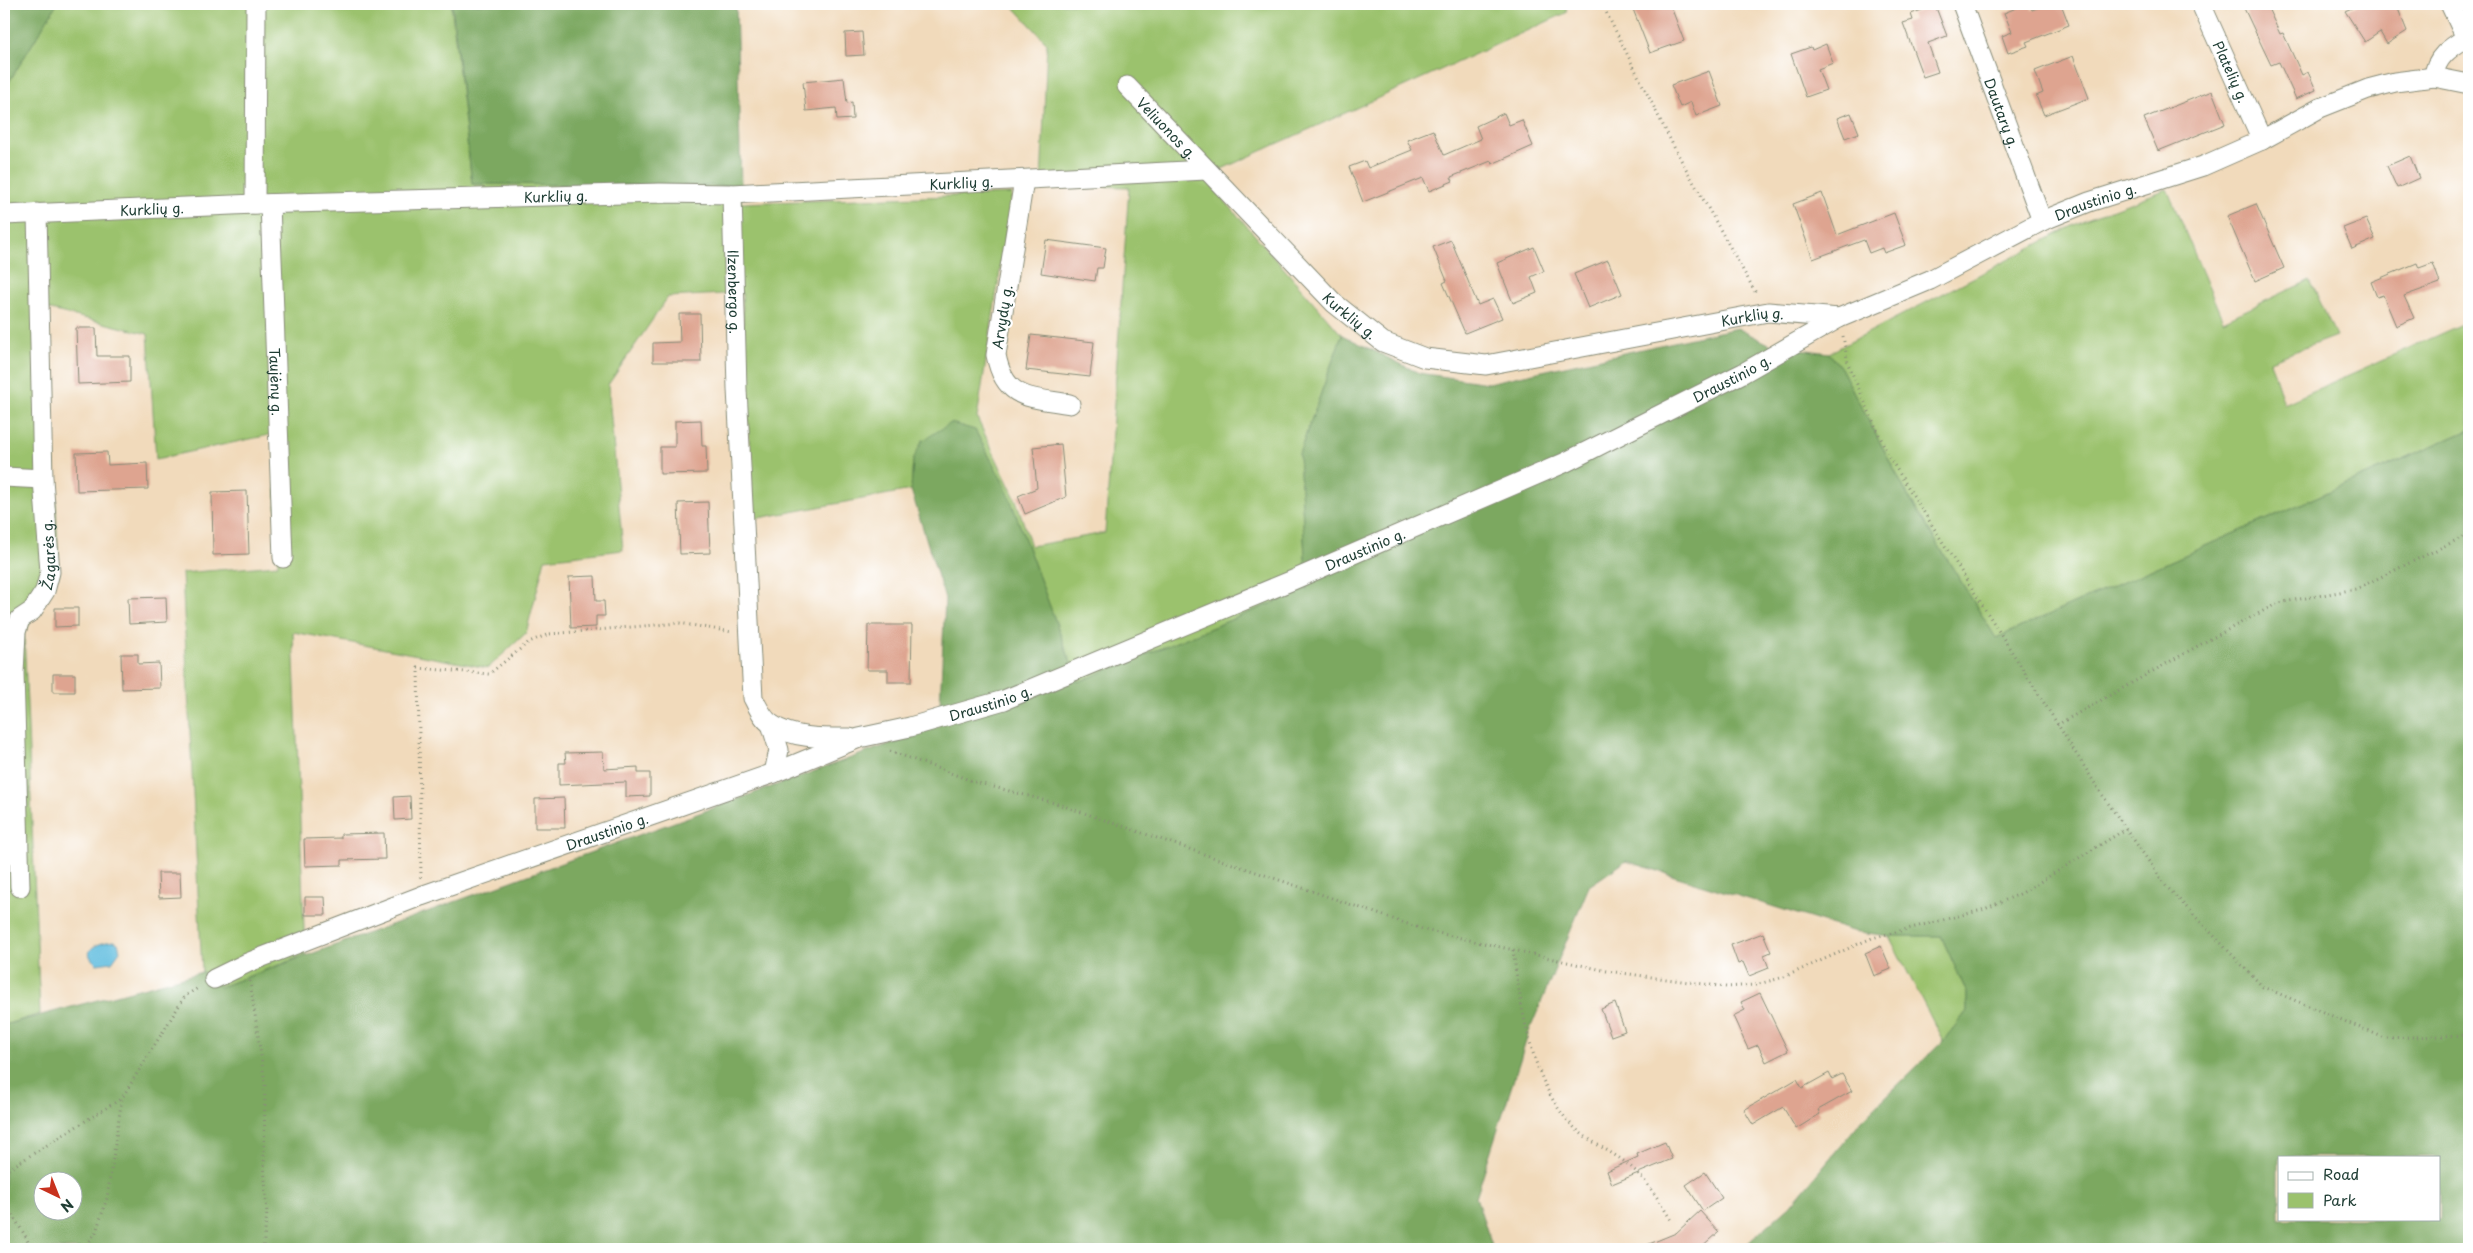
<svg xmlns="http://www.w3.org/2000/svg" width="2473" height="1253" font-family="'Playpen Sans',sans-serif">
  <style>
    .green { fill: #9bc26d; stroke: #5d8050 }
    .forest { fill: #7ca860; stroke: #4e724a; fill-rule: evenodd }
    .water { fill: #61bddf; stroke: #407d8a }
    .building { fill: #dea490 }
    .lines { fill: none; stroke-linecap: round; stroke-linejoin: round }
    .minor-casing { stroke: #888c78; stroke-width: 21 }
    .path { stroke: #888c78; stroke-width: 3; stroke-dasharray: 1 4; stroke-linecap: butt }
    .minor { stroke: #fff; stroke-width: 19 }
    .labels { text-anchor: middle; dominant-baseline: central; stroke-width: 4.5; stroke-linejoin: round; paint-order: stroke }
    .street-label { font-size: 14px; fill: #1f3d34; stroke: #fff }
  </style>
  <rect width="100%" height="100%" fill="#fff"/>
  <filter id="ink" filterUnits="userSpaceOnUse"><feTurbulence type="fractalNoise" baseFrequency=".02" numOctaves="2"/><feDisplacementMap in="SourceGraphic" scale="10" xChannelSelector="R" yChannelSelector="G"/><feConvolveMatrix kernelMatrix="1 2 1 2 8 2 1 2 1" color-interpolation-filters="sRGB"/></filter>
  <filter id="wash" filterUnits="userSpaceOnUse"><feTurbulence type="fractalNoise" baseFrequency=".0096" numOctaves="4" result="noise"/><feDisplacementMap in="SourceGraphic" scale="20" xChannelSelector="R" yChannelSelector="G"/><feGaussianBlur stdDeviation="1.12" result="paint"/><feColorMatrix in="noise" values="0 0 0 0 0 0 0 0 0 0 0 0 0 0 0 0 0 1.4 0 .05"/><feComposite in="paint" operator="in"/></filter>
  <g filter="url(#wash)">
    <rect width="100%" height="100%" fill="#f1dabb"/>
    <!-- green -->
    <path class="green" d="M 57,4 L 451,4 L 472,184 L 741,186 L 741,203 L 1012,194 L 977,418 L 1016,500 L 1031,546 L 1105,533 L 1129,187 L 1041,185 L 1047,43 L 1011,4 L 1567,4 L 1566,13 L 1204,177 L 1342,335 L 1299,454 L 1307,589 L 1078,682 L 1006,488 L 975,430 L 913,460 L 911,490 L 753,519 L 742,293 L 668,297 L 608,385 L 623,550 L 545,559 L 526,633 L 488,668 L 293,632 L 305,955 L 220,987 L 202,972 L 182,573 L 278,565 L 274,434 L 156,459 L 148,334 L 47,309 L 59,574 L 24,633 L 40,1014 L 4,1025 L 4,90 Z
      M 2167,189 L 2223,321 L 2310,280 L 2336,336 L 2270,361 L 2284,404 L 2469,321 L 2469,430 L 1996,638 L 1908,496 L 1841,368 L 1829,353 L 2084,220 Z
      M 1889,936 L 1941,936 L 1967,993 L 1967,1011 L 1943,1041 Z"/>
    <!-- forest -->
    <path class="forest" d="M 4,4 L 57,4 L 4,90 Z
      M 452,4 L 736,4 L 741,186 L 472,184 Z
      M 1737,328 L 1771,345 L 1829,353 L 1841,368 L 1908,496 L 1996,638 L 2469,430 L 2469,1249 L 1741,1249 L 1790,1206 L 1861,1121 L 1943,1041 L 1967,1011 L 1967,993 L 1941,936 L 1889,936 L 1852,931 L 1626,861 L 1589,886 L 1529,1032 L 1476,1197 L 1493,1249 L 4,1249 L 4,1025 L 202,972 L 220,987 L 939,726 L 945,599 L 911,490 L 913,460 L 922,441 L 951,423 L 975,430 L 1006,488 L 1078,682 L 1307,589 L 1299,454 L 1342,335 L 1419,373 L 1488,383 ZM 2279,1157 L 2439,1157 L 2439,1219 L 2279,1219 ZM 42,1180 L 72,1180 L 72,1210 L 42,1210 Z"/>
    <!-- water -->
    <path class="water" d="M 114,941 L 118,943 L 120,951 L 112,962 L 97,964 C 77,949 101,942 114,941 Z"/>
    <g id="blocks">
      <!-- building -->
      <path class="building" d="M 1631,4 L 1670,4 L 1684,41 L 1650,53 Z
        M 2026,4 L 2030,4 L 2032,10 L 2048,4 L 2061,4 L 2069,25 L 2026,42 L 2028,46 L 2008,53 L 2002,36 L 2012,32 L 2004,13 Z
        M 2242,4 L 2266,4 L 2280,34 L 2283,33 L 2302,75 L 2308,72 L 2316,90 L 2296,99 L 2279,62 L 2271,65 Z
        M 2360,4 L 2396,4 L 2407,31 L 2387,44 L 2380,32 L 2365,42 L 2345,11 Z
        M 1935,5 L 1947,36 L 1928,43 L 1938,72 L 1923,77 L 1903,23 L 1913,20 L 1911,14 Z
        M 862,32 L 864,55 L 846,56 L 845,33 Z
        M 1826,44 L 1833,63 L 1818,69 L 1826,90 L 1806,97 L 1791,54 L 1811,47 L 1812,50 Z
        M 2073,56 L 2089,98 L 2044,115 L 2036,96 L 2043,93 L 2035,71 Z
        M 1709,71 L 1722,106 L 1696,116 L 1691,102 L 1680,107 L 1671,85 Z
        M 844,78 L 847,103 L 852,102 L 853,119 L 837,120 L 836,108 L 806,111 L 803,82 Z
        M 2212,91 L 2225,124 L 2158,151 L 2144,118 Z
        M 1504,113 L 1509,125 L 1522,120 L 1533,146 L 1492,164 L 1491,161 L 1451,177 L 1453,181 L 1429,191 L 1423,178 L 1363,202 L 1349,167 L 1365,161 L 1368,168 L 1412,150 L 1407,140 L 1433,130 L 1444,155 L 1481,139 L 1476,126 Z
        M 1851,113 L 1859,133 L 1845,138 L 1837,118 Z
        M 2410,156 L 2419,178 L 2397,188 L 2387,166 Z
        M 1822,193 L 1837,235 L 1894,213 L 1906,245 L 1884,253 L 1882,248 L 1869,253 L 1864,240 L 1813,259 L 1793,204 Z
        M 2256,204 L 2284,268 L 2255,281 L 2227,216 Z
        M 2366,219 L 2375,239 L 2352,249 L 2343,228 Z
        M 1046,240 L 1106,248 L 1103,268 L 1097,268 L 1095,281 L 1041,273 Z
        M 1451,240 L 1478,305 L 1493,299 L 1502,318 L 1465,333 L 1443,283 L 1447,281 L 1433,247 Z
        M 1534,247 L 1544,271 L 1531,277 L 1537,293 L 1513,303 L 1497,263 Z
        M 1608,260 L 1622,294 L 1588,308 L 1574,274 Z
        M 2417,263 L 2419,268 L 2433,263 L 2440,283 L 2404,296 L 2414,318 L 2396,326 L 2383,295 L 2377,297 L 2371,282 Z
        M 679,314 L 700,314 L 701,362 L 653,362 L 653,343 L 680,342 Z
        M 76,328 L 96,328 L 97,356 L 130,356 L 130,382 L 78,384 Z
        M 1031,335 L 1094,342 L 1090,377 L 1026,370 Z
        M 701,420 L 702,446 L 706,446 L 707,473 L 660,474 L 660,447 L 675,447 L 675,421 Z
        M 1061,444 L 1066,497 L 1025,514 L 1018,496 L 1037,488 L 1033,447 Z
        M 107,452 L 108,465 L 147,463 L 148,489 L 77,491 L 76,453 Z
        M 247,491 L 249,554 L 213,555 L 212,492 Z
        M 708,502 L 710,553 L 680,554 L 678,503 Z
        M 595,576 L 596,601 L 604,601 L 605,616 L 596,616 L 596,627 L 571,628 L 569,577 Z
        M 166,597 L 167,622 L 129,624 L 128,598 Z
        M 55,608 L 78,608 L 78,626 L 55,627 Z
        M 868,625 L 912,625 L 911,682 L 888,682 L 888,670 L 867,670 Z
        M 121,654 L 138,654 L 138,664 L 159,663 L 160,688 L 122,689 Z
        M 53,674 L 75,674 L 75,692 L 53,692 Z
        M 603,752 L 604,769 L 638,767 L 638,773 L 650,773 L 650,796 L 626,797 L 626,782 L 559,785 L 559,763 L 566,763 L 565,753 Z
        M 410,796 L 411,819 L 395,820 L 394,797 Z
        M 564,798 L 565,828 L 535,828 L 535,799 Z
        M 384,833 L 385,859 L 342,860 L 342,865 L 305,866 L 304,839 L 341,838 L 341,834 Z
        M 158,873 L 180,873 L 181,897 L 159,898 Z
        M 305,897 L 325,897 L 326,915 L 305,915 Z
        M 1763,933 L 1771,952 L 1764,955 L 1769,968 L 1749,976 L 1743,962 L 1738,964 L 1731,945 Z
        M 1881,946 L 1891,969 L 1874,976 L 1865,953 Z
        M 1760,993 L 1788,1051 L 1766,1062 L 1758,1045 L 1748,1049 L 1733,1016 L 1745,1010 L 1741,1002 Z
        M 1615,1003 L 1625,1031 L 1611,1036 L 1601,1009 Z
        M 1829,1073 L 1832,1079 L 1842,1074 L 1852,1091 L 1818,1110 L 1820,1114 L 1796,1129 L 1783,1107 L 1753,1125 L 1744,1110 L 1797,1079 L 1802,1088 Z
        M 1665,1142 L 1672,1159 L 1612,1184 L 1607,1171 L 1638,1157 L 1637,1154 Z
        M 1705,1172 L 1722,1198 L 1703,1211 L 1686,1185 Z
        M 1700,1211 L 1719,1232 L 1700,1249 L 1637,1249 L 1676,1233 Z"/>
    </g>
  </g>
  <g filter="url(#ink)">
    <use href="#blocks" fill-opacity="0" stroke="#888c78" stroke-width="1"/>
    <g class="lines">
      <defs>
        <g id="minor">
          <path id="s1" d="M 1962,4 L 2042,221"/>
          <path id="s2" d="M 2201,4 L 2262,140"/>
          <path d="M 2450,4 L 2466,38"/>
          <path d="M 2434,77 C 2435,56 2453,46 2469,36"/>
          <path id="s3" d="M 1127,86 L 1334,303 L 1383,342 L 1425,358 L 1486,365 L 1768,312 L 1839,318"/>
          <path d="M 1024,180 L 996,355 C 1005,401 1031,397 1070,404"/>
          <path id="s4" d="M 732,194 L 737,389 L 753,698 C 758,707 762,718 771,724 C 792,739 826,738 850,738"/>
          <path d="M 255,204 L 256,4"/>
          <path id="s5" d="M 270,204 L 283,558"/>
          <path id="s6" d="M 4,215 L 255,204 L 660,193 L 732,194 L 1206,170"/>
          <path d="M 4,477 L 43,479"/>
          <path d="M 771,724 L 779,750 L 774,773"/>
          <path id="s7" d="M 20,887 L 14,673 L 16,632 L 20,619 L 32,611 L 45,591 L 50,572 L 43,479 L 37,213"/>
          <path id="s8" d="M 214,979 L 247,963 L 421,896 L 774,773 L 859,738 L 910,727 L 1004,700 L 1293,580 L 1564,463 L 1743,373 L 1839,318 L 1930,280 L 2042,221 L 2089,202 L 2203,166 L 2262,140 L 2320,108 L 2368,89 L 2395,82 L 2434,77 L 2469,84"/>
        </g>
      </defs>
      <!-- minor casing -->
      <use href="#minor" class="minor-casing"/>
      <!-- path -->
      <path class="path" d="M 1602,4 L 1676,151 L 1757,295
        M 1843,336 L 1848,364 L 1889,457 L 2099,790 L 2166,886 L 2263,987 L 2385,1038 L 2469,1035
        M 2057,725 L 2203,643 L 2278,603 L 2356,589 L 2469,534
        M 890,751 L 975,782 L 1055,803 L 1425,930 L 1607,971 L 1726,987 L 1755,985 L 1784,977 L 1872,938 L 1982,910 L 2022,893 L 2126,829
        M 421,878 L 418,668 L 489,674 L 529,642 L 549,634 L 679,623 L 732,632
        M 1513,950 C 1521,1007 1532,1090 1577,1130 C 1592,1143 1610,1151 1625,1162 C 1646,1178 1659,1200 1672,1222
        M 250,981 L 265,1083 L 264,1161 L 267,1213 L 263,1249
        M 4,1172 L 122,1098
        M 4,1202 L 26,1237 L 31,1249
        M 84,1249 L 96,1232 L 107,1198 L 122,1098 L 185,996 L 198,988"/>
      <!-- minor -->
      <use href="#minor" class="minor"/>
    </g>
  </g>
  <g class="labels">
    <!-- street labels -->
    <g class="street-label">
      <text stroke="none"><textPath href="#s2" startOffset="74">Platelių g.</textPath></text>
      <text stroke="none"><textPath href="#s1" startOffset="116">Dautarų g.</textPath></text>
      <text stroke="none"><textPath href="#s3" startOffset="58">Veliuonos g.</textPath></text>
      <text stroke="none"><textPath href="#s6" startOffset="958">Kurklių g.</textPath></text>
      <text stroke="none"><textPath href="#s6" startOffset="552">Kurklių g.</textPath></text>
      <text stroke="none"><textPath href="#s8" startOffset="2040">Draustinio g.</textPath></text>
      <text stroke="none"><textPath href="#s6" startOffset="148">Kurklių g.</textPath></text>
      <text stroke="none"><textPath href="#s4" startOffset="98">Ilzenbergo g.</textPath></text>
      <text stroke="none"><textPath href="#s3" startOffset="320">Kurklių g.</textPath></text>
      <text transform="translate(1002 317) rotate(-81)">Arvydų g.</text>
      <text stroke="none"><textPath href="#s3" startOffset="740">Kurklių g.</textPath></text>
      <text stroke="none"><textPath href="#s8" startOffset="1635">Draustinio g.</textPath></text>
      <text stroke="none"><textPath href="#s5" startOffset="178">Taujėnų g.</textPath></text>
      <text stroke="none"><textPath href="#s8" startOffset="1230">Draustinio g.</textPath></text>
      <text stroke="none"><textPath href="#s7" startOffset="344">Žagarės g.</textPath></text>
      <text stroke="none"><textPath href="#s8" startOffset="825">Draustinio g.</textPath></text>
      <text stroke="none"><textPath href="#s8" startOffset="420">Draustinio g.</textPath></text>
    </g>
  </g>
  <!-- margin -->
  <rect width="2473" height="1253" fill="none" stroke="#fff" stroke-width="20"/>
  <!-- legend -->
  <rect x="2278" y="1156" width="162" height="65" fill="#ffffff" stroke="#a5b1ae"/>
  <rect x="2288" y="1172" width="25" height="8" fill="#ffffff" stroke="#a5b1ae"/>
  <text x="2323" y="1180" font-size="15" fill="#1f3d34">Road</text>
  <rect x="2288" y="1193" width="25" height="15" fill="#9bc26d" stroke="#a5b1ae"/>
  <text x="2323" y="1206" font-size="15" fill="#1f3d34">Park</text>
  <!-- north arrow -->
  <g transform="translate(58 1196) rotate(137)"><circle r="24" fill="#ffffff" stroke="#a5b1ae"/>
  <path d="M0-4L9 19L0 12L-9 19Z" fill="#c8321e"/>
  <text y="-8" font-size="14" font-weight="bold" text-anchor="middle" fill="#1f3d34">N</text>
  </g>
</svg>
